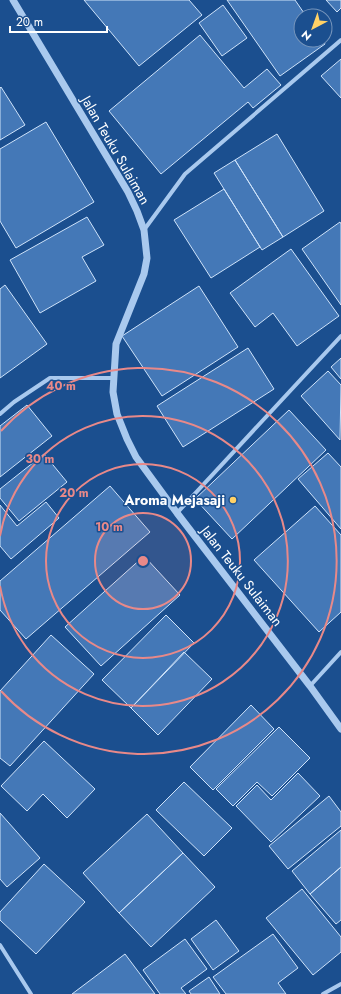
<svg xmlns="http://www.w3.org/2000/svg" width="341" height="994" font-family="Jost,sans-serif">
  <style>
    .building { fill: #4478b7; stroke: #cfe3fa }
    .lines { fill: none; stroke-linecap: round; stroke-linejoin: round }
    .minor { stroke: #a9c9ee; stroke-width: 4 }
    .tertiary { stroke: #a9c9ee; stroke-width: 7 }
    .ring { fill: none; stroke: #e88989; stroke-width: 2 }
    .poi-dot { fill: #ffd166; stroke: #1b4f8f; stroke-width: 1.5 }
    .labels { text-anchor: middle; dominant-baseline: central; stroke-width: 3; stroke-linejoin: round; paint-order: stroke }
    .street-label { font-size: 14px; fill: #fff; stroke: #1b4f8f }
    .poi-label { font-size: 14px; font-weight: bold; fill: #fff; stroke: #1b4f8f; text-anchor: end }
    .centre { fill: #e88989; stroke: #1b4f8f; stroke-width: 2 }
    .ring-label { font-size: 12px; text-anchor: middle; font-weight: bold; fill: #e88989; stroke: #1b4f8f; stroke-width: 3; stroke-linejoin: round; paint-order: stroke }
  </style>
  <rect width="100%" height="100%" fill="#1b4f8f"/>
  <!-- building -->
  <path class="building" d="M 84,0 L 189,0 L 202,15 L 139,66 Z
    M 227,0 L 295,0 L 306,16 L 301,16 L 301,40 L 323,40 L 325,44 L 280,76 Z
    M 326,0 L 341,0 L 341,8 L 337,12 Z
    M 223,5 L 247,38 L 222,56 L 199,23 Z
    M 200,35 L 244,88 L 267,69 L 281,85 L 253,108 L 248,102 L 161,174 L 109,111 Z
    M 341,59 L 341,98 L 321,76 Z
    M 1,87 L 25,125 L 0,140 L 0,88 Z
    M 46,122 L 94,202 L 16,248 L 0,221 L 0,149 Z
    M 277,134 L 324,211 L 283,237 L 235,160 Z
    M 235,160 L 283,237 L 262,250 L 214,173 Z
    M 224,189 L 260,247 L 211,278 L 174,220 Z
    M 87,217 L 104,245 L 82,257 L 96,281 L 40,313 L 10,260 Z
    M 340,222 L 341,224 L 341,305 L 302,249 Z
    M 291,249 L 339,316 L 297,346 L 273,313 L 255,327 L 230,293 Z
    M 5,285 L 47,344 L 0,378 L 0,289 Z
    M 199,286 L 238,347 L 162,396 L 122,336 Z
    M 248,348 L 274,389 L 183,447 L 157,406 Z
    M 341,358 L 341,379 L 331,367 Z
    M 328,371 L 341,385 L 340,440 L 301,396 Z
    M 27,405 L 52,436 L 0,477 L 0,426 Z
    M 289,410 L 326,450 L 232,539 L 195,499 Z
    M 328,453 L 341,467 L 341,529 L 298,479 Z
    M 44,454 L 67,482 L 19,521 L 0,498 L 0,489 Z
    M 110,486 L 150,532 L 26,639 L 0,610 L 0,581 Z
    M 46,502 L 59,518 L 11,559 L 0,546 L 0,505 L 17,526 Z
    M 315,506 L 341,535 L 341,612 L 319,632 L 254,560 Z
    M 144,556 L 180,595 L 101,666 L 65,627 Z
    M 166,615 L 194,643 L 131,708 L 102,680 Z
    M 51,635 L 94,674 L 10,766 L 0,758 L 0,691 Z
    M 184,652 L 212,679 L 158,735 L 131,708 Z
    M 251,705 L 274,729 L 213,790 L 190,767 Z
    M 279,727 L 310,758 L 272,796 L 257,782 L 233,806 L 216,789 Z
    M 44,741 L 95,789 L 67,818 L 43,794 L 27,811 L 1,786 Z
    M 298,773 L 320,796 L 271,842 L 236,806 L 257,785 L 271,800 Z
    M 184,782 L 232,828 L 204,856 L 156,810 Z
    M 329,796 L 341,812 L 341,826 L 288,869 L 269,846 Z
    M 0,813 L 40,858 L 7,887 L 0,879 Z
    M 147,814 L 183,853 L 119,913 L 83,873 Z
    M 341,830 L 341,867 L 310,894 L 292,871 Z
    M 183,853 L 215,887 L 151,947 L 119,913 Z
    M 44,864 L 85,902 L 36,954 L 0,920 L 0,912 Z
    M 341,867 L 341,920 L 336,924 L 310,894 Z
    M 302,889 L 341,937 L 341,952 L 313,975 L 266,918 Z
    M 216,920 L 239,951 L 213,970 L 191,939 Z
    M 273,934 L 298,968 L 278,983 L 286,994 L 226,994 L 213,977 Z
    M 185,939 L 207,969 L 181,988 L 186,994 L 160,994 L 143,970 Z
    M 125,954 L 155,994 L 72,994 Z
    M 209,977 L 220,994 L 191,994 L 189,991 Z"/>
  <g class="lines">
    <!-- minor -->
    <path class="minor" d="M 144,230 L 185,174 L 341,40
      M 0,414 L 14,402 L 50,378 L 114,378
      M 177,513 L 341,336
      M 310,686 L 341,652
      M 0,945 L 31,994
      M 323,994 L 341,984"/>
    <!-- tertiary -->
    <path class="tertiary" d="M 13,0 L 128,192 L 137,211 L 144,230 L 147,258 L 144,274 L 116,344 L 113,392 L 117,414 L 127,439 L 136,457 L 177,513 L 310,686 L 341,729"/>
  </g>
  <!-- distance rings -->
  <circle cx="143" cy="561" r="48" fill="#e88989" fill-opacity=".12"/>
  <g class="ring">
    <circle cx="143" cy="561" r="48"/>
    <circle cx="143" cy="561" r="97"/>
    <path d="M0 536A145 145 0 1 1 0 586"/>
    <path d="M1 431A193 193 0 1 1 1 691"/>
  </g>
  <!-- markers -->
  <circle class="poi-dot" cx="233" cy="500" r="4"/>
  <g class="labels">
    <!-- street labels -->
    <g class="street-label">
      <text transform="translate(116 150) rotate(60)">Jalan Teuku Sulaiman</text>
      <text transform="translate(242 576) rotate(52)">Jalan Teuku Sulaiman</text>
    </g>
    <!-- poi labels -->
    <g class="poi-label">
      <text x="225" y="500">Aroma Mejasaji</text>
    </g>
  </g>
  <circle cx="143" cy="561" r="6" class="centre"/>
  <g class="ring-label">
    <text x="61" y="390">40 m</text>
    <text x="40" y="463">30 m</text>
    <text x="74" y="497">20 m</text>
    <text x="109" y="531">10 m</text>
  </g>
  <!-- north arrow -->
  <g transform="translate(313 28) rotate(221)"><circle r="19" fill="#1b4f8f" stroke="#7695bc"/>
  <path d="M0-3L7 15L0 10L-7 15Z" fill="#ffd166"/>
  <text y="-6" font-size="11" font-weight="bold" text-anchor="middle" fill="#ffffff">N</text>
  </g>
  <!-- scale -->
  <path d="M10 26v6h97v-6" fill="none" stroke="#ffffff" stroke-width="2"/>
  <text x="16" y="26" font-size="12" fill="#ffffff" stroke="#1b4f8f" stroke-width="3" paint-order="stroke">20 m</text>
</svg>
